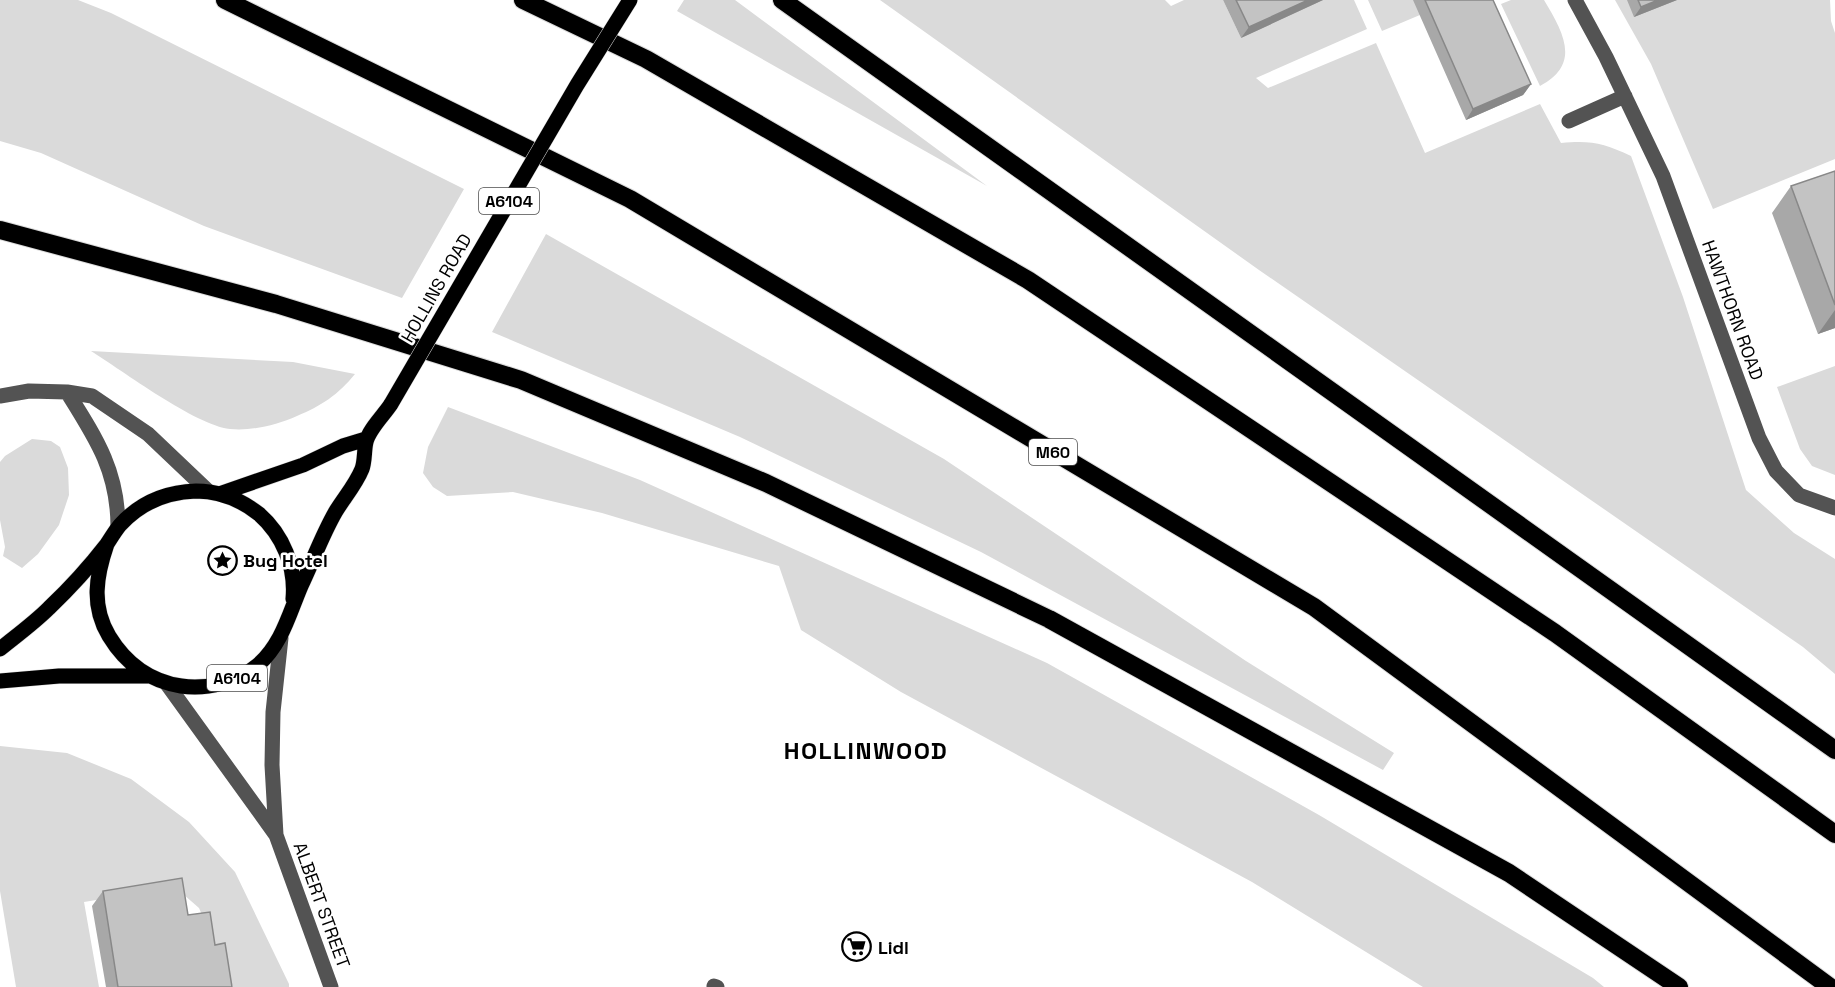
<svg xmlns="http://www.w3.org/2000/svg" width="1835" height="987" font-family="'Space Grotesk',sans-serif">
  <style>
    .green { fill: #dadada }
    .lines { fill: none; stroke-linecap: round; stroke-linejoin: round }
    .major-casing { stroke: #dbdbdb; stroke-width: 16 }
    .highway-casing { stroke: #dbdbdb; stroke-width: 20 }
    .minor { stroke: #535353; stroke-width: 15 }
    .major { stroke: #000; stroke-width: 15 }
    .highway { stroke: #000; stroke-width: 18 }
    .major-bridge-casing { stroke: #dbdbdb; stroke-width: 16; stroke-linecap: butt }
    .major-bridge { stroke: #000; stroke-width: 15 }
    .wall { fill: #a8a8a8 }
    .shaded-wall { fill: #888 }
    .building { fill: #c3c3c3; stroke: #888; stroke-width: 1.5 }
    .labels { text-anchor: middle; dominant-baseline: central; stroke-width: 5; stroke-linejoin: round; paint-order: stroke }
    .shield { fill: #fff; stroke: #4c4c4c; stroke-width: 1.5 }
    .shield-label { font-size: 16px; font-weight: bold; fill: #000 }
    .street-label { font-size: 18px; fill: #000; stroke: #fff }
    .poi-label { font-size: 18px; font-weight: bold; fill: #000; stroke: #fff; text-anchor: start }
    .district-label { font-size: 24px; font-weight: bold; letter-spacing: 1.5px; fill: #000; stroke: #fff }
  </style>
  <rect width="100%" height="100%" fill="#fff"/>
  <!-- green -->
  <path class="green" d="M 0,0 L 78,0 L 111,13 L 464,189 L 402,298 L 204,226 L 41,153 L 0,141 Z
    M 684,0 L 735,0 L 987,186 L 677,11 Z
    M 880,0 L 1165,0 L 1171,6 L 1184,0 L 1223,0 L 1241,38 L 1322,0 L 1354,0 L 1367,29 L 1256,78 L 1268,88 L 1376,43 L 1425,153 L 1540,104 L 1561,143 C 1590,140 1604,143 1631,156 L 1683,297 L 1746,490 L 1794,533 L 1835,559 L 1835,674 L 1803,647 L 1259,270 Z
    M 1368,0 L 1422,0 L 1427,12 L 1382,31 Z
    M 1511,0 L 1544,0 C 1563,32 1582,64 1540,86 L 1501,4 Z
    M 1615,0 L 1830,0 L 1831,21 L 1835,33 L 1835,159 L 1713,209 L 1651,64 Z
    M 546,234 L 944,459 L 1246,661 L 1394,753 L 1383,770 L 981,552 L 740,437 L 492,332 Z
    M 91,351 L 293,362 L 355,374 C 338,395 321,406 297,416 C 276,425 253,431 230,429 C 195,425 123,371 91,351 Z
    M 1835,366 L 1835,475 L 1812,466 L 1800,449 L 1777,387 Z
    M 448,407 L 640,480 L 1047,663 L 1319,815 L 1593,978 L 1604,987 L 1423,987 L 1252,882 L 901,692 L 801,630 L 779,566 L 602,513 L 513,492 L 447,496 L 433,487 L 423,473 L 428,447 Z
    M 32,439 L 51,441 L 60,447 L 68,468 L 69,495 L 59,525 L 38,554 L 22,568 L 3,556 L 5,547 L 0,520 L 0,462 L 5,456 Z
    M 0,746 L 67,753 L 131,779 L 189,822 L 235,872 L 289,984 L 289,987 L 233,987 L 199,908 L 175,887 L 84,902 L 99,987 L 16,987 L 0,891 Z"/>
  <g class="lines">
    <defs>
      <path id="major" d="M 219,494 L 303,465 L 343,446 L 366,439
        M 107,544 C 96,576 91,606 109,636 C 126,664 149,681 181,686 C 207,690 238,682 258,665 C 282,644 289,614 301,586 C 313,561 322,535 336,511 C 344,498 356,484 362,469 C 365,461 364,450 366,442 C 369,429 384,415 391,404
        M 0,649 C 16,636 34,623 49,608 C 69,589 90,566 107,544 C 111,538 115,531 120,525 C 140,503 166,492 196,491 C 220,491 240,499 259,514 C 283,535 296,567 293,599
        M 0,681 L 59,676 L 148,676"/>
      <path id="highway" d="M 225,0 L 630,199 L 1314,607 L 1830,987
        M 523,0 L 646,59 L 1028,280 L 1555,633 L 1835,834
        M 782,0 L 1835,750
        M 0,230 L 276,304 L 521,380 L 766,483 L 1049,619 L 1509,873 L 1679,987"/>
    </defs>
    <!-- major casing -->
    <use href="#major" class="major-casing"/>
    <!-- highway casing -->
    <use href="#highway" class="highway-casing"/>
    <!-- minor -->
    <path class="minor" d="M 1575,0 L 1606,57 L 1663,176 L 1759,438 L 1776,471 L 1799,495 L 1835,508
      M 1569,121 L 1625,96
      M 67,392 C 96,438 118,471 118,527
      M 0,396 L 29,391 L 67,392 L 92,396 L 148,434 L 208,491
      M 167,684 L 276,835 L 331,987
      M 276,835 L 272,765 L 273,712 L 281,638
      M 714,986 L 717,987"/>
    <!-- major -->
    <use href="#major" class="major"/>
    <!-- highway -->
    <use href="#highway" class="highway"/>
    <defs>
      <path id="major-bridge" d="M 391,404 L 577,85 L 630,0"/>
    </defs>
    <!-- major-bridge casing -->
    <use href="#major-bridge" class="major-bridge-casing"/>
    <!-- major-bridge -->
    <use href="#major-bridge" class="major-bridge"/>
  </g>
  <!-- wall -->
  <path class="wall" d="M 1223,0 L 1323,0 L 1241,38 Z
    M 1413,0 L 1493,0 L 1531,84 L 1523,95 L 1466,120 Z
    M 1627,0 L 1677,0 L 1634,17 Z
    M 1835,171 L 1835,328 L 1818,334 L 1772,213 L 1791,186 Z
    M 103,891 L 188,915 L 215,945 L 232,987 L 106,987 L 92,906 Z"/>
  <!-- shaded-wall -->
  <path class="shaded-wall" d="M 1308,0 L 1323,0 L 1241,38 L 1249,27 Z
    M 1658,0 L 1677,0 L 1634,17 L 1641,7 Z
    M 1531,84 L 1523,95 L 1466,120 L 1473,109 Z
    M 1835,310 L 1835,328 L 1818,334 Z"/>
  <!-- building -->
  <path class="building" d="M 1236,0 L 1308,0 L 1249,27 Z
    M 1425,0 L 1493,0 L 1531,84 L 1473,109 Z
    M 1638,0 L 1658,0 L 1641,7 Z
    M 1835,171 L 1835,305 L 1791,186 Z
    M 182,878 L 188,915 L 210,912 L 215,945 L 225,943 L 232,987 L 118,987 L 103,891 Z"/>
  <!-- icons -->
  <defs>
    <symbol id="sight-ring" viewBox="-11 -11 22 22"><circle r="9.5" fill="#fff" stroke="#000" stroke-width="1.5"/><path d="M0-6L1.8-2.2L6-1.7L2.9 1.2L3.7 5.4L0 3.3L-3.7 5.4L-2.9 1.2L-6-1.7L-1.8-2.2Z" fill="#000"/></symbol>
    <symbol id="supermarket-ring" viewBox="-11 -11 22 22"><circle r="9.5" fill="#fff" stroke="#000" stroke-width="1.5"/><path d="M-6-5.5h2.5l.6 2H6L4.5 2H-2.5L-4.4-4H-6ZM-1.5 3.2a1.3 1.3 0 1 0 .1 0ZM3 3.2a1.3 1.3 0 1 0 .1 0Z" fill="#000"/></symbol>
  </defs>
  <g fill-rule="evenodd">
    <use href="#sight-ring" x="206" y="544" width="33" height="33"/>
    <use href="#supermarket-ring" x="840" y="930" width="33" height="33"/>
  </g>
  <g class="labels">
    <!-- shield labels -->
    <g class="shield">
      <rect x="479" y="188" width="60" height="26" rx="4.5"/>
      <rect x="1029" y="439" width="48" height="26" rx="4.5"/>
      <rect x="207" y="665" width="60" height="26" rx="4.5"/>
    </g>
    <g class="shield-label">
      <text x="509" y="201">A6104</text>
      <text x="1053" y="452">M60</text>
      <text x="237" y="678">A6104</text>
    </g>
    <!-- street labels -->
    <g class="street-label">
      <text transform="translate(436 288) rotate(-60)">HOLLINS ROAD</text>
      <text transform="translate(1733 310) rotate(70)">HAWTHORN ROAD</text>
      <text transform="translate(322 905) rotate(70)">ALBERT STREET</text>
    </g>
    <!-- poi labels -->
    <g class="poi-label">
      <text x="243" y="560">Bug Hotel</text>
      <text x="878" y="947">Lidl</text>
    </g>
    <!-- district labels -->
    <g class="district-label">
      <text x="866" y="750">HOLLINWOOD</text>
    </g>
  </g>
</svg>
